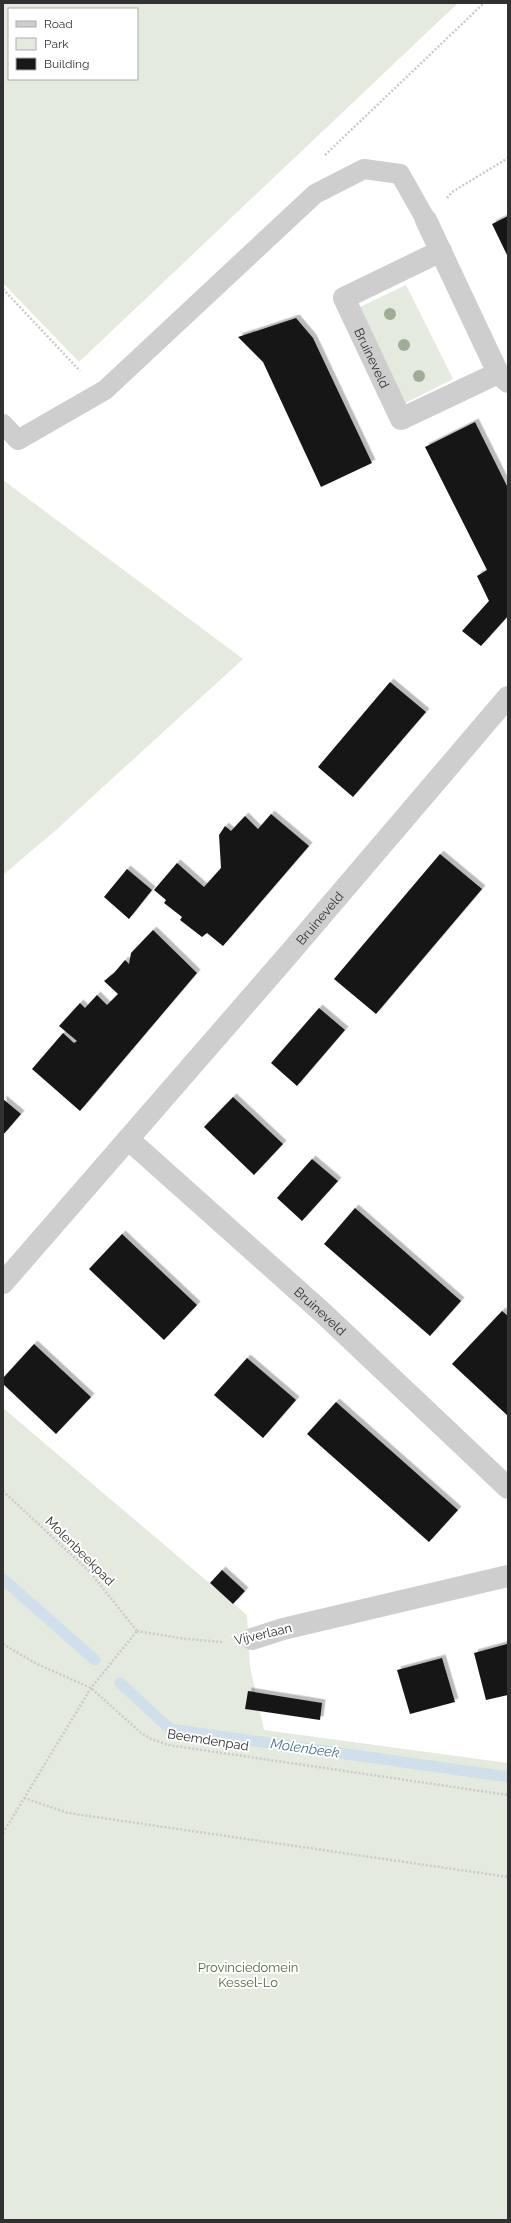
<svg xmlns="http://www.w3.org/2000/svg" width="511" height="2223" font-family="Raleway,sans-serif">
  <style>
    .green { fill: #e4eade; fill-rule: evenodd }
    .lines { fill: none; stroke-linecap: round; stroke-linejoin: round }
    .stream { stroke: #cfdfeb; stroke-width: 11 }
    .building { fill: #181818; filter: url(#shadow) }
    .path { stroke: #cbcbcb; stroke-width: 2.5; stroke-dasharray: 2 2; stroke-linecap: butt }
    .lane { stroke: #cecece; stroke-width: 20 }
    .street { stroke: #cecece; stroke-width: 22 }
    .tree { fill: #a0ad96 }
    .labels { text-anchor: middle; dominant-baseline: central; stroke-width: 4; stroke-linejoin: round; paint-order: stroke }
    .street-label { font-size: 13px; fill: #313131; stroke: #fff }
    .park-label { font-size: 13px; fill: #536a41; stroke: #fff }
    .water-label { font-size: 14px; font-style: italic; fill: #456f8e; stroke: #fff }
  </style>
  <defs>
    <filter id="shadow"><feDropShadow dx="3.5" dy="-3.5" stdDeviation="0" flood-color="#0004"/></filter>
  </defs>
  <rect width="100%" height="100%" fill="#fff"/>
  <!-- green -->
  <path class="green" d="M 3,3 L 458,3 L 79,362 L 3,283 ZM 9,9 L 137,9 L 137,79 L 9,79 Z
    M 406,285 L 453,379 L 405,403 L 358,308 Z
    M 3,480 L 243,659 L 56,830 L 3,875 Z
    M 3,1408 L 247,1615 L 250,1667 L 264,1730 L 508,1763 L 508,2220 L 3,2220 Z"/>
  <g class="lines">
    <!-- stream -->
    <path class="stream" d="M 3,1579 L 95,1660
      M 120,1683 L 170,1729 L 508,1777"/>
  </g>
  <!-- building -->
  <path class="building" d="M 508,216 L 508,257 L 492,224 Z
    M 296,318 L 313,338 L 372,463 L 321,487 L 263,362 L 238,337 Z
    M 475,422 L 508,488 L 508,616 L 481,646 L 462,631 L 489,601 L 477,576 L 487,570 L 425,447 Z
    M 390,682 L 426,712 L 353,797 L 318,767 Z
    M 271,814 L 309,846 L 223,946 L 207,933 L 202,937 L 180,920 L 182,917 L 164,903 L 166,900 L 154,890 L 177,863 L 204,887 L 221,868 L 219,835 L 225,826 L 231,831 L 245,816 L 258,829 Z
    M 440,854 L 482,889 L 376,1014 L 334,979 Z
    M 127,869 L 152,890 L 129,919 L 104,897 Z
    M 153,930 L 197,973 L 80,1111 L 32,1069 L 63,1033 L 74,1043 L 77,1041 L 59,1026 L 80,1003 L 85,1008 L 97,995 L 107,1005 L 118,994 L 104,981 L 114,973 L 125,960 L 129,964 L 131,953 Z
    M 319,1008 L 345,1030 L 297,1086 L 271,1063 Z
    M 233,1097 L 283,1144 L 254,1175 L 204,1127 Z
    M 3,1099 L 21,1114 L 3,1135 Z
    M 312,1159 L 338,1181 L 302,1221 L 277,1198 Z
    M 355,1208 L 461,1301 L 430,1336 L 324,1244 Z
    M 122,1234 L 197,1305 L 164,1340 L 89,1269 Z
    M 502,1311 L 508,1316 L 508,1416 L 452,1364 Z
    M 34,1344 L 91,1397 L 56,1434 L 3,1384 L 3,1378 Z
    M 247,1358 L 296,1400 L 263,1438 L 214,1395 Z
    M 336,1402 L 458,1510 L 429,1542 L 307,1434 Z
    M 222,1570 L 245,1591 L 233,1604 L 210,1583 Z
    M 507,1644 L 508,1695 L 486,1700 L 474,1653 Z
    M 442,1658 L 455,1702 L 410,1714 L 397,1670 Z
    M 248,1691 L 322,1703 L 320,1720 L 245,1709 Z"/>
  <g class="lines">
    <!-- path -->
    <path class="path" d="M 325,155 L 484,3
      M 447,198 L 452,192 L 508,158
      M 3,289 L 80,371
      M 3,1491 L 90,1572 L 137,1631
      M 137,1631 L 186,1639 L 222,1642
      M 3,1644 L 37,1664 L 91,1688 L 140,1732 L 151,1739 L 168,1745 L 508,1795
      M 24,1798 L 68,1813 L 508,1877
      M 3,1833 L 91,1688 L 137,1631"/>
    <!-- lane -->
    <path class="lane" d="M 3,424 L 18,440 L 105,390 L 315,194 L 364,169 L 400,174 L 426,220"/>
    <!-- street -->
    <g class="street">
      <path d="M 426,220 L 498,373 L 508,382"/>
      <path id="s1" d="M 441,251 L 344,298 L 401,419 L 498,373"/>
      <path id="s2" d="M 128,1139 L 323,1313 L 508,1488"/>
      <path id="s3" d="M 3,1283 L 288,955 L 508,697"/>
      <path d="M 252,1639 L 283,1629 L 508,1576"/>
    </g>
  </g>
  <!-- trees -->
  <g class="tree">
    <circle cx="390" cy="314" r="6"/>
    <circle cx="404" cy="345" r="6"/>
    <circle cx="419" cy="376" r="6"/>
  </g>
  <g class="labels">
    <!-- street labels -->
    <g class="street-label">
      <text stroke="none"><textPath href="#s1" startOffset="174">Bruineveld</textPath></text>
      <text stroke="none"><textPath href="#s3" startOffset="483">Bruineveld</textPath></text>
      <text stroke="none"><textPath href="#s2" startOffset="258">Bruineveld</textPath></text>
      <text transform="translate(80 1551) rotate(45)">Molenbeekpad</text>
      <text transform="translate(263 1634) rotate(-13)">Vijverlaan</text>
      <text transform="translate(208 1740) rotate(9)">Beemdenpad</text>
    </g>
    <!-- park labels -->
    <g class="park-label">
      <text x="248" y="1967">Provinciedomein<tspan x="248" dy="15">Kessel-Lo</tspan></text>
    </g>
    <!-- water labels -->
    <g class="water-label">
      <text transform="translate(305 1748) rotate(8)">Molenbeek</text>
    </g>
  </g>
  <!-- border -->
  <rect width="511" height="2223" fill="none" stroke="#313131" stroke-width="8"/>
  <!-- legend -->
  <rect x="8" y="8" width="130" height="72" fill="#ffffff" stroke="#adadad"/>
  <rect x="16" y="21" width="20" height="6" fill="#cecece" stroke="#adadad"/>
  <text x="44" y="28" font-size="12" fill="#313131">Road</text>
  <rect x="16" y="38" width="20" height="12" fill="#e4eade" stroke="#adadad"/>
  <text x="44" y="48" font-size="12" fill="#313131">Park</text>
  <rect x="16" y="58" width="20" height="12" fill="#181818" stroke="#adadad"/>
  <text x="44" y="68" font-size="12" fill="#313131">Building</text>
</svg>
